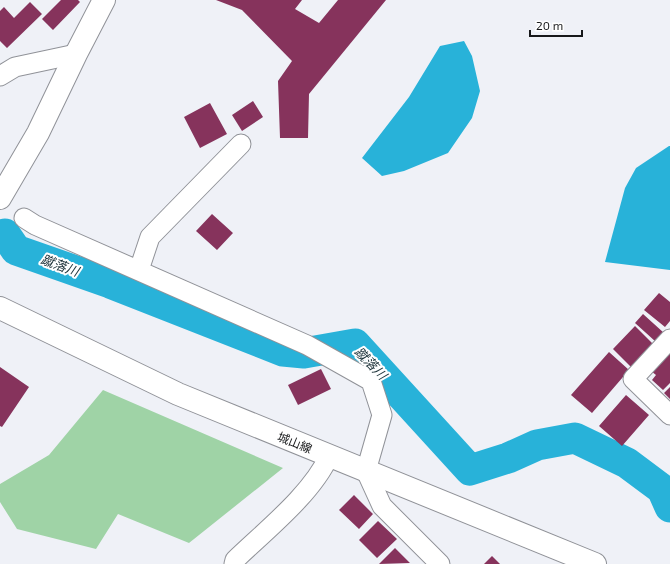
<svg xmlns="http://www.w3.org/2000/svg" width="670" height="564" font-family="'Exo 2','Noto Sans JP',sans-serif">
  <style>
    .green { fill: #9fd3a6 }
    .water { fill: #28b2d9 }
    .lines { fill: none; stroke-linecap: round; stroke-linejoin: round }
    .river { stroke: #28b2d9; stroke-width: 31 }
    .building { fill: #86335c }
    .street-casing { stroke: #909298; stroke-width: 21 }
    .secondary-casing { stroke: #909298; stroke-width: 24 }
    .street { stroke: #fff; stroke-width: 19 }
    .secondary { stroke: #fff; stroke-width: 22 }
    .labels { text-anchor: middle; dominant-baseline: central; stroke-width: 4; stroke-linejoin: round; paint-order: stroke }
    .street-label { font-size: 12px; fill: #17181a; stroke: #fff }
    .water-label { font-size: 13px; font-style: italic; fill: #1b3138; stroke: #fff }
  </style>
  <rect width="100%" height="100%" fill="#eff1f7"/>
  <!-- green -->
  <path class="green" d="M 103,390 L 283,468 L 189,543 L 118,514 L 96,549 L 17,529 L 0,502 L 0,484 L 49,455 Z"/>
  <!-- water -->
  <path class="water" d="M 464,41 L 472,56 L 480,91 L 472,118 L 448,153 L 404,171 L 382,176 L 362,158 L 409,97 L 440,46 Z
    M 669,146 L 670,146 L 670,270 L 605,262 L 625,188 L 636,168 Z"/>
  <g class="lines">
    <!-- river -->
    <path class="river" d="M 5,234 L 16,250 L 110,283 L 283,351 L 304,353 L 355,344 L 470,470 L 508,458 L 537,445 L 575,438 L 627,463 L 662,489 L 670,507"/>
  </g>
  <!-- building -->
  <path class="building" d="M 61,0 L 78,0 L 80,2 L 53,30 L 42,19 Z
    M 216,0 L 302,0 L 295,9 L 319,23 L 338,0 L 386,0 L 309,94 L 308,138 L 280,138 L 278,81 L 292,61 L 242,10 Z
    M 30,2 L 42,14 L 7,48 L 0,41 L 0,11 L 4,7 L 14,18 Z
    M 253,101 L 263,117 L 242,131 L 232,115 Z
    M 210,103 L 227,134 L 200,148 L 184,117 Z
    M 212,214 L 233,233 L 217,250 L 196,231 Z
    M 659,293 L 670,302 L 670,321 L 665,327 L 644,310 Z
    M 643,314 L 664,333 L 656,342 L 635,323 Z
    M 635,326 L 654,345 L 632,368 L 613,349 Z
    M 670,349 L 670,383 L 663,390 L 652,380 L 656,375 L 651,371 Z
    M 609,352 L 629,370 L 592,413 L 571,395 Z
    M 0,367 L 29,387 L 2,427 L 0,426 Z
    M 321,369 L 331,389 L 298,405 L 288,385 Z
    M 670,387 L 670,399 L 664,393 Z
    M 626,395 L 649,415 L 622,446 L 599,426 Z
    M 354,495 L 373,514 L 359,529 L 339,510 Z
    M 378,521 L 397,539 L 377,558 L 359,540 Z
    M 395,548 L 410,563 L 379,564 Z
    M 492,556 L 500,564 L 484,564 Z"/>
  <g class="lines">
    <defs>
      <path id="street" d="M 0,76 L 15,67 L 76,54
        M 24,218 L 35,225 L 307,345 L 371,381 L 382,415 L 366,471 L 382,506 L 440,564
        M 139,270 L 150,237 L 241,144
        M 670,339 L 633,379 L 670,415
        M 234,564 L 235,560 C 265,531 312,494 329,456"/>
      <path id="secondary" d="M 0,198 L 38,133 L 76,54 L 104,0
        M 0,308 L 178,394 L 595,564"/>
    </defs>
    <!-- street casing -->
    <use href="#street" class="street-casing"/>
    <!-- secondary casing -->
    <use href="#secondary" class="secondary-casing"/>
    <!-- street -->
    <use href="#street" class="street"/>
    <!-- secondary -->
    <use href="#secondary" class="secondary"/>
  </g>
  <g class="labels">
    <!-- street labels -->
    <g class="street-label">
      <text transform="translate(295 442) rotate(22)">城山線</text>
    </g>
    <!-- water labels -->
    <g class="water-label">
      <text transform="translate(60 265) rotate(20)">蹴落川</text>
      <text transform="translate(371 363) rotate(46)">蹴落川</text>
    </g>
  </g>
  <!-- scale -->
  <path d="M530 30v6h52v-6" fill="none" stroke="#17181a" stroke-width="2"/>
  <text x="536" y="30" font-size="12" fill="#17181a" stroke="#ffffff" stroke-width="3" paint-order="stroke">20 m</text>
</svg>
